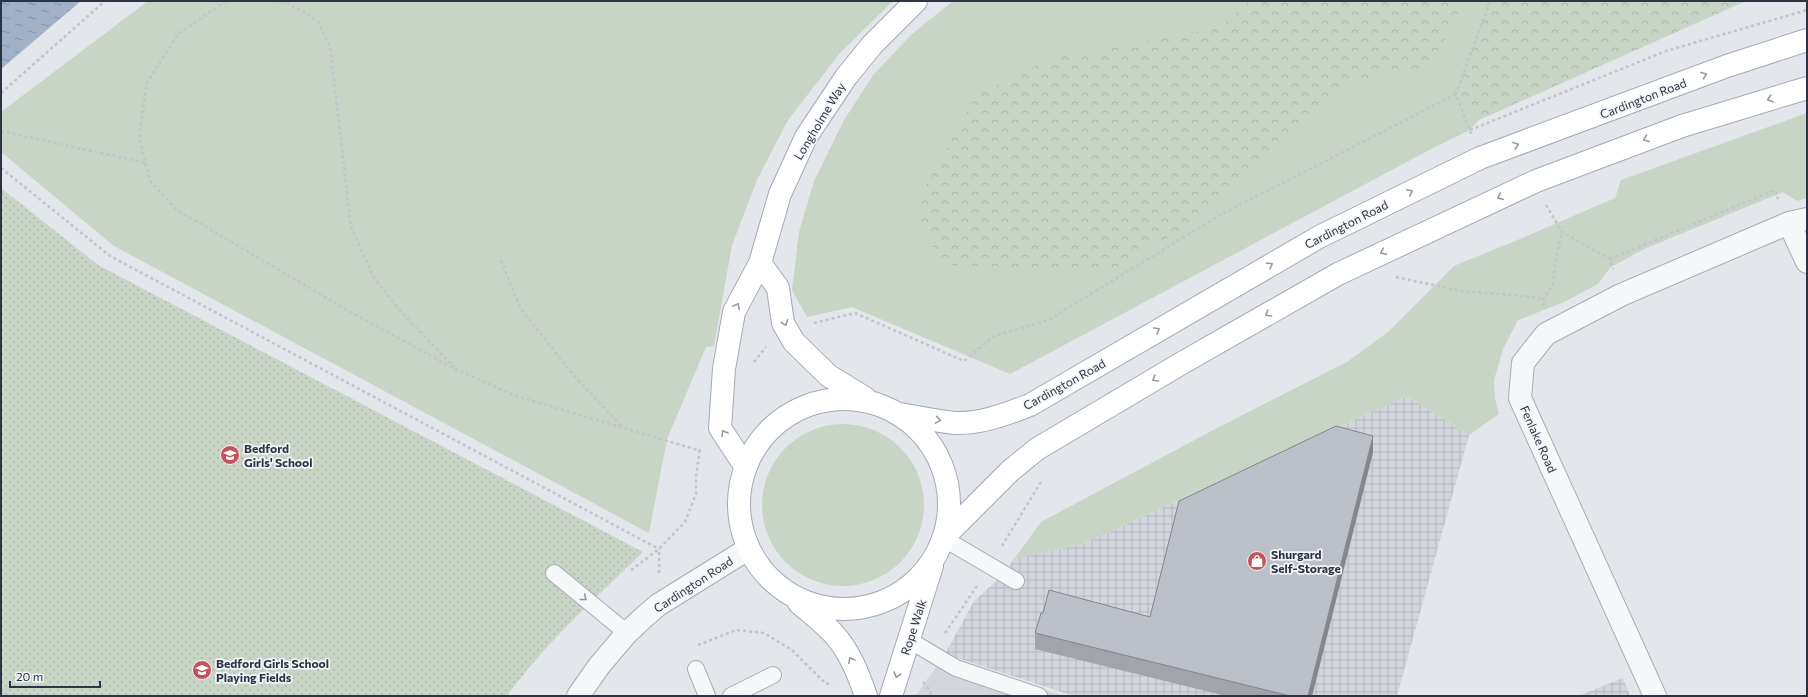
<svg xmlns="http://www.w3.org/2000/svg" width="1808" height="697" font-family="Commissioner,sans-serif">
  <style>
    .built { fill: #d2d5dc }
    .industrial { fill: url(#industrial-grid) }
    .green { fill: #c8d4c5 }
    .forest { fill: url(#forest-crowns) }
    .park { fill: url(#park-dots) }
    .water { fill: url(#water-ripples) }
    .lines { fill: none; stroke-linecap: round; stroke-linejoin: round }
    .lane-casing { stroke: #a8adb4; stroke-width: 18 }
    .street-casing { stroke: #a8adb4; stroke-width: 24 }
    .primary-casing { stroke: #a3aab5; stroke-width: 24 }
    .path { stroke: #c1c4c9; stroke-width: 2.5; stroke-dasharray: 3 3; stroke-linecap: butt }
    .lane { stroke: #f6f7f9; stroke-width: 16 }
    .street { stroke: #f6f7f9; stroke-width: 22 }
    .primary { stroke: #fff; stroke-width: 22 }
    .wall { fill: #a1a4ab }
    .shaded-wall { fill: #83868b }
    .building { fill: #bbbfc7; stroke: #83868b }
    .oneway { stroke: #9699a0 }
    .oneway2 { stroke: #91959e }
    .labels { text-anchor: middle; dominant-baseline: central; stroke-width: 3.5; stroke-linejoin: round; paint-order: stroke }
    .street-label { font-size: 12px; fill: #2c3342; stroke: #f3f5f8 }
    .poi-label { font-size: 12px; font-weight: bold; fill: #2c3342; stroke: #f3f5f8; text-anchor: start }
  </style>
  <defs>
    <pattern id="industrial-grid" width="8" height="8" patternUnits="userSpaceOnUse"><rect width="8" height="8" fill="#d2d5dc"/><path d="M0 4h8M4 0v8" fill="none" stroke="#b4b7be"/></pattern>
    <pattern id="forest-crowns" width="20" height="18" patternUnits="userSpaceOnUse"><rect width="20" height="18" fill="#c8d4c5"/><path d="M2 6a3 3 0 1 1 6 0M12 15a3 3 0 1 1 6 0" fill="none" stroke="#acb6aa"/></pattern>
    <pattern id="park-dots" width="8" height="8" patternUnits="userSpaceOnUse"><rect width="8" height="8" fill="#c8d4c5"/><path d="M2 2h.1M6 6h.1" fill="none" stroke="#acb6aa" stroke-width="1.8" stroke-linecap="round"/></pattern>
    <pattern id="water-ripples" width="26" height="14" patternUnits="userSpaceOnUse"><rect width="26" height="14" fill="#a1b2c8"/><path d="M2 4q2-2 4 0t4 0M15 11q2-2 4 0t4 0" fill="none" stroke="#8391a4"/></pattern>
  </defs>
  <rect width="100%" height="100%" fill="#e3e6ea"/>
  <!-- built -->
  <path class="built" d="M 942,659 L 1064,696 L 915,696 Z"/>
  <!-- industrial -->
  <path class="industrial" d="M 1407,396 L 1469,435 L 1397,696 L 1074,696 L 945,654 L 974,601 L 1002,576 L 1014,559 L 1083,544 Z
    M 1623,678 L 1630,696 L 1578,696 Z"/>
  <!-- green -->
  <path class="green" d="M 148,1 L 893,1 L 840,53 L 788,120 L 757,180 L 732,245 L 714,346 L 706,347 L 667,439 L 649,533 L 114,246 L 1,152 L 1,112 Z
    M 953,1 L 1511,1 L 1474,101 L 1479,120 L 1470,130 L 1433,148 L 1010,374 L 852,307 L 807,317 L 792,290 L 799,232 L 814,181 L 844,120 L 874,74 L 911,35 Z
    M 1807,113 L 1807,198 L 1797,201 L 1783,192 L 1644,249 L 1611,267 L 1598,284 L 1562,303 L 1518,320 L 1503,349 L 1494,380 L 1495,399 L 1499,414 L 1469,435 L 1407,396 L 1083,544 L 1014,559 L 1041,522 L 1219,427 L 1347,362 L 1388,332 L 1454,266 L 1520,239 L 1615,198 L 1621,180 Z
    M762 505a81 81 0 1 1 162 0a81 81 0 1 1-162 0Z"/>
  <!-- forest -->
  <path class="forest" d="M 1249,1 L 1464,1 L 1431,67 L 1355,80 L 1212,211 L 1114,270 L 941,265 L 915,204 L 977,95 L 1049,59 L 1220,27 Z
    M 1489,1 L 1746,1 L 1479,120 L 1456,94 Z"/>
  <!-- park -->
  <path class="park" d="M 1,188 L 98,265 L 643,552 C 596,598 546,642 507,696 L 1,696 Z"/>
  <!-- water -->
  <path class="water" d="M 1,1 L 81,1 L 1,69 Z"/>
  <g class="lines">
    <defs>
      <path id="lane" d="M 943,538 L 1016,581
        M 554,573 L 627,633
        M 909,640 L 956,668 L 1039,696
        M 696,669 L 707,696
        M 731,696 L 773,675"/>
      <path id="street" d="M 1789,223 L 1807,262
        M 578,696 L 599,666 L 627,633 L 643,618 L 658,605 L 748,549
        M 1655,696 L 1520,398 L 1523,363 L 1546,334 L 1621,295 L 1789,223 L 1807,219"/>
      <path id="primary" d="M 760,263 L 778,288 L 783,323 L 794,342 L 829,376 L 865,398
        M739 504a105 105 0 1 1 210 0a105 105 0 1 1-210 0Z
        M 900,414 C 918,417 937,421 955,423 C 981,424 1006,414 1030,405 L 1319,237 L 1480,158 L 1727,66 L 1807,40
        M 745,466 L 720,428 L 724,369 L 734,312 L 760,263 L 780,194 L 806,137 L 846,77 L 872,45 L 916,1
        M 943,538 L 1010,471 L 1037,449 L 1182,363 L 1338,274 L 1536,181 L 1682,126 L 1807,88
        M 799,603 C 810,612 822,622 832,632 C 849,650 858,673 866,696
        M 891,696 L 932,566"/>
    </defs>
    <!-- lane casing -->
    <use href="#lane" class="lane-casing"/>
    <!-- street casing -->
    <use href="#street" class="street-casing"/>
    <!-- primary casing -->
    <use href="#primary" class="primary-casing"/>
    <!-- path -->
    <path class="path" d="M 226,1 L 178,34 L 147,83 L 139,137 L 150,181 L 177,210 L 347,310 L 455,369 L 516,396 L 701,451
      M 275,1 L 286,2 L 318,21 L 330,47 L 351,227 L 374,278 L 403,314 L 454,367
      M 1,93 L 105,1
      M 1470,130 L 1666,51 L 1807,10
      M 1,131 L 146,163
      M 1471,134 L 1456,94 L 1490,1
      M 1,168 L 110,256 L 659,549
      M 1546,205 L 1562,232 L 1610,259 L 1613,269
      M 1610,259 L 1775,190 L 1778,199
      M 501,260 L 520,308 L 576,378 L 622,427
      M 1396,277 L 1461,291 L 1515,295 L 1543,299
      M 1544,306 L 1543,299 L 1553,285 L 1555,262 L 1562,232
      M 814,323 L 855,313 L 964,361 L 994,336 L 1048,320 L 1222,214 L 1456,94
      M 754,362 L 766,347
      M 1002,546 L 1041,482
      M 631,570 L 659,549 L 685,522 L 696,494 L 696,477 L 700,448
      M 659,573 L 659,550
      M 945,633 L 977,586
      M 698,645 L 736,630 L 764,633 L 792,650 L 826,684 L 832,683
      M 923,682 L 928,688 L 932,696"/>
    <!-- lane -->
    <use href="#lane" class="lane"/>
    <!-- street -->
    <use href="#street" class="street"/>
    <!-- primary -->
    <use href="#primary" class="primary"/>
  </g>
  <!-- wall -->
  <path class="wall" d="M 1373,452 L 1312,696 L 1226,696 L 1035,649 L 1035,633 L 1150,617 Z"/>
  <!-- shaded-wall -->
  <path class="shaded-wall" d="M 1373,436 L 1373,452 L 1312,696 L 1308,696 Z"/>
  <!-- building -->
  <path class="building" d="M 1336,426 L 1373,436 L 1308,696 L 1290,696 L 1035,633 L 1041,613 L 1043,613 L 1049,590 L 1150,617 L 1179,501 Z"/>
  <!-- one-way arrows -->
  <defs><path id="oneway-chevron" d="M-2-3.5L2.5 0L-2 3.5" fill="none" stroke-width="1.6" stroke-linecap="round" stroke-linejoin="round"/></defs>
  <g class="oneway">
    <use href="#oneway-chevron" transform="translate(1704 75) rotate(-21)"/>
    <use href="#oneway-chevron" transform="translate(1770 99) rotate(163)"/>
    <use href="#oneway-chevron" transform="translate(1646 139) rotate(159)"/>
    <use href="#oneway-chevron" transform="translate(1516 145) rotate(-20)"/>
    <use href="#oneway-chevron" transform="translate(1410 192) rotate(-26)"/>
    <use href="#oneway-chevron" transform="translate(1500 197) rotate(156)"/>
    <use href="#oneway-chevron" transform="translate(1383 252) rotate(154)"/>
    <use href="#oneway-chevron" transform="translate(1270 265) rotate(-30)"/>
    <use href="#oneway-chevron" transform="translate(737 306) rotate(-62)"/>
    <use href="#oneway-chevron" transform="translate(1268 314) rotate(150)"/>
    <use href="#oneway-chevron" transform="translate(785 323) rotate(69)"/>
    <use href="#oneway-chevron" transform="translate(1157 330) rotate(-31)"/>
    <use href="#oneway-chevron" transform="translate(1155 379) rotate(149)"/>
    <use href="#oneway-chevron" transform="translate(938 420) rotate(9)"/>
    <use href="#oneway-chevron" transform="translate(724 433) rotate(-121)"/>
    <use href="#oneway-chevron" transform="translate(851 660) rotate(-118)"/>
    <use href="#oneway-chevron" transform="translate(897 675) rotate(106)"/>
  </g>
  <use class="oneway2" href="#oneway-chevron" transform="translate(584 598) rotate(39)"/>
  <!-- icons -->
  <defs>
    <symbol id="school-disc" viewBox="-11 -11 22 22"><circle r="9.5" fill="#c6525d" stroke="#f3f5f8"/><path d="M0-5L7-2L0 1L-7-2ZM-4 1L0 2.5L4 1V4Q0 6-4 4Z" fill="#fff"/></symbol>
    <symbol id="shop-disc" viewBox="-11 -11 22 22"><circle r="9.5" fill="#c6525d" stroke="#f3f5f8"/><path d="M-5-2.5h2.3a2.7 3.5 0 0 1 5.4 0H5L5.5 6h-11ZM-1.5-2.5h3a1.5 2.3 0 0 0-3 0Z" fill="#fff"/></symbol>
  </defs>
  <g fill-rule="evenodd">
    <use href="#school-disc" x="219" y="444" width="22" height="22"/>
    <use href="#shop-disc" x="1246" y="550" width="22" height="22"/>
    <use href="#school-disc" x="191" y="659" width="22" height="22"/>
  </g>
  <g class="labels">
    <!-- street labels -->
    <g class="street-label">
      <text transform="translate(1643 98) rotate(-21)">Cardington Road</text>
      <text transform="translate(819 121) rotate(-59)">Longholme Way</text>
      <text transform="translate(1346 224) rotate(-27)">Cardington Road</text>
      <text transform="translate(1064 384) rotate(-29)">Cardington Road</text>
      <text transform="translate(1539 439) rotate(66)">Fenlake Road</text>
      <text transform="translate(693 584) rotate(-33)">Cardington Road</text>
      <text transform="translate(913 627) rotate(-72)">Rope Walk</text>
    </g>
    <!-- poi labels -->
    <g class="poi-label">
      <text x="244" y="448">Bedford<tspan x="244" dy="14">Girls' School</tspan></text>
      <text x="1271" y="554">Shurgard<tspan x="1271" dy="14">Self-Storage</tspan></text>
      <text x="216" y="663">Bedford Girls School<tspan x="216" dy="14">Playing Fields</tspan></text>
    </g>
  </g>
  <!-- border -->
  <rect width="1808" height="697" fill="none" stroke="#2c3342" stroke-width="4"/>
  <!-- scale -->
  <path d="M10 681v6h90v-6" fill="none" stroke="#2c3342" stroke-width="2"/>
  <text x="16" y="681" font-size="12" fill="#2c3342" stroke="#f3f5f8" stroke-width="3" paint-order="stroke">20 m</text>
</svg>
